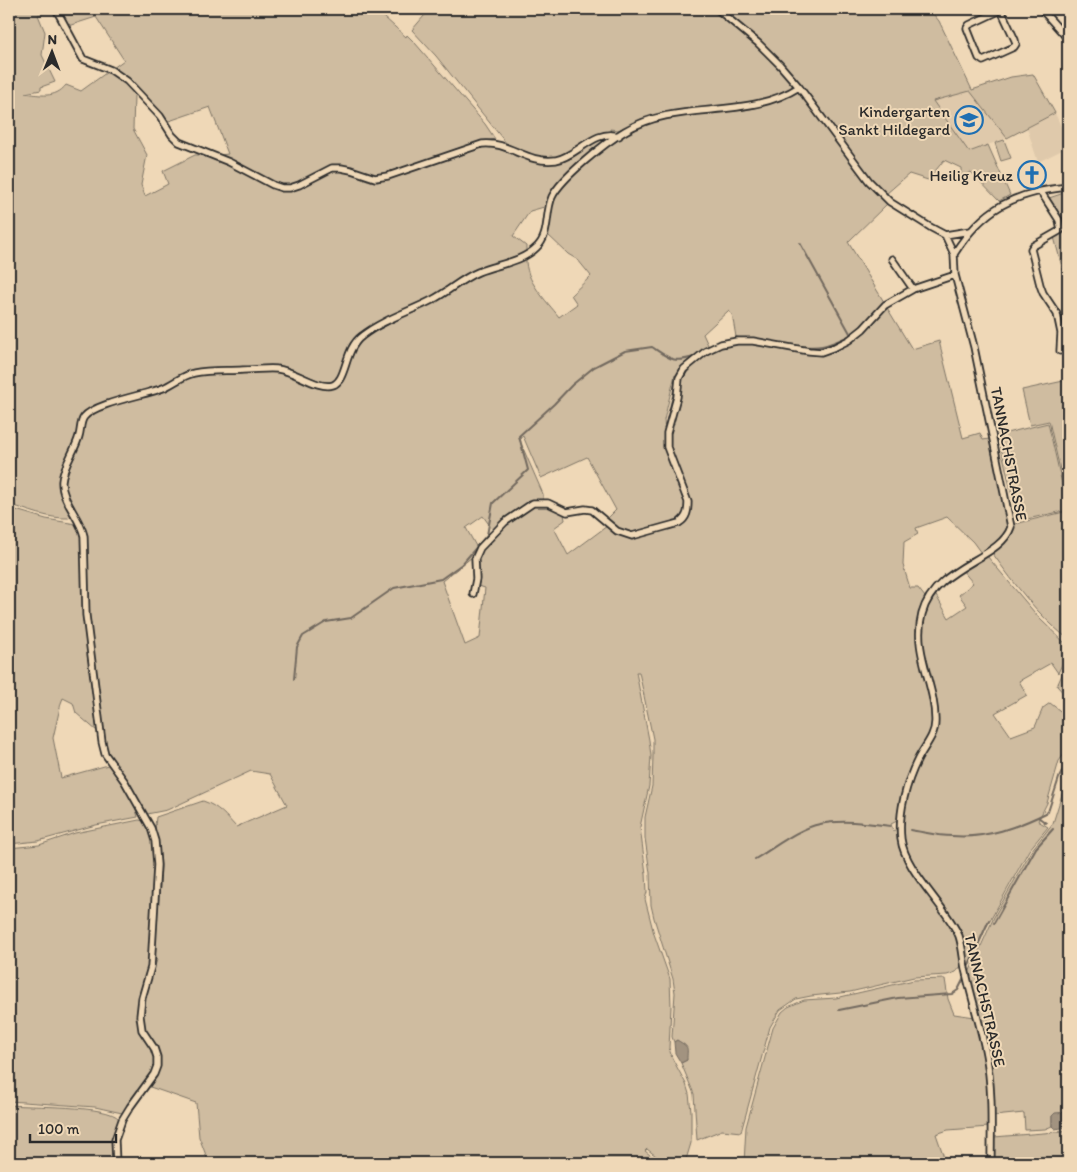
<svg xmlns="http://www.w3.org/2000/svg" width="1077" height="1172" font-family="Itim,sans-serif">
  <style>
    .built { fill: #dfc9ab }
    .green { fill: #cfbca0; stroke: #7d7466; fill-rule: evenodd }
    .water { fill: #a29380; stroke: #72695e }
    .lines { fill: none; stroke-linecap: round; stroke-linejoin: round }
    .stream { stroke: #72695e; stroke-width: 2 }
    .minor-casing { stroke: #2b2b2b; stroke-width: 9 }
    .minor { stroke: #efd8b7; stroke-width: 5.5 }
    .labels { text-anchor: middle; dominant-baseline: central; stroke-width: 4; stroke-linejoin: round; paint-order: stroke }
    .poi-label { font-size: 16px; fill: #2b2b2b; stroke: #efd8b7; text-anchor: end }
    .street-label { font-size: 16px; fill: #2b2b2b; stroke: #efd8b7 }
  </style>
  <rect width="100%" height="100%" fill="#efd8b7"/>
  <filter id="ink" filterUnits="userSpaceOnUse"><feTurbulence type="fractalNoise" baseFrequency=".02" numOctaves="2"/><feDisplacementMap in="SourceGraphic" scale="10" xChannelSelector="R" yChannelSelector="G"/><feConvolveMatrix kernelMatrix="1 2 1 2 8 2 1 2 1" color-interpolation-filters="sRGB"/></filter>
  <g filter="url(#ink)">
    <!-- built -->
    <path class="built" d="M 970,90 L 1007,138 L 969,152 L 933,101 Z
      M 1055,113 L 1068,142 L 1068,147 L 1038,162 L 1027,128 Z"/>
    <!-- green -->
    <path class="green" d="M 9,9 L 53,10 L 38,15 L 45,32 L 42,55 L 55,82 L 41,87 L 41,90 L 25,93 C 40,95 55,99 66,85 L 81,91 L 110,70 L 125,83 L 135,95 L 134,96 L 133,129 L 147,155 L 141,185 L 145,196 L 168,184 L 163,171 L 195,155 L 209,155 L 281,190 C 299,183 330,166 349,171 C 361,175 362,181 378,182 L 482,146 L 503,147 L 515,156 L 525,159 L 529,155 L 517,151 L 506,143 L 436,56 L 412,30 L 430,9 L 713,9 L 756,45 L 792,82 L 792,88 L 785,93 L 750,104 L 663,114 L 640,121 L 618,130 L 610,129 L 614,143 C 623,137 630,130 640,126 C 674,111 714,115 750,109 C 767,106 783,99 798,92 L 802,95 L 868,183 L 887,204 L 848,242 L 884,302 C 861,326 846,347 810,349 L 736,337 L 732,314 L 728,311 L 703,334 L 708,345 L 678,377 L 675,375 L 664,420 L 665,433 L 687,502 L 683,519 L 632,534 L 618,530 L 607,519 L 616,510 L 587,457 L 541,478 L 523,436 L 519,439 L 543,494 L 543,499 L 504,521 L 493,530 L 483,516 L 466,528 L 477,548 L 472,557 L 442,581 L 465,645 L 480,638 L 485,588 L 478,586 C 478,577 475,562 478,554 C 482,543 527,506 538,505 C 548,504 555,511 564,514 L 565,520 L 554,528 L 568,555 L 607,526 L 623,536 L 632,538 L 680,525 C 689,519 691,513 691,502 L 670,446 L 669,433 L 683,379 C 725,310 783,367 838,348 C 843,346 851,344 855,340 C 867,331 874,316 886,306 L 912,349 L 939,341 L 963,438 L 980,433 L 983,440 L 989,439 L 1008,524 C 1008,538 992,547 981,553 L 973,542 L 947,517 L 916,528 L 918,534 L 904,542 L 903,565 L 910,588 L 918,588 L 925,597 L 925,601 L 920,609 L 917,624 L 918,650 L 931,703 L 933,724 L 907,783 L 897,821 L 891,824 L 893,831 L 897,829 L 900,843 L 957,937 L 962,965 L 956,972 L 947,975 L 914,977 L 850,992 L 811,996 L 796,999 L 780,1010 L 770,1027 L 741,1132 L 722,1130 L 697,1140 L 694,1094 L 681,1063 L 687,1060 L 677,1040 L 674,1042 L 672,1037 L 675,993 L 673,979 L 654,918 L 651,905 L 650,873 L 645,838 L 645,817 L 652,786 L 653,756 L 653,739 L 639,672 L 636,672 L 649,740 L 651,756 L 649,786 L 640,827 L 646,874 L 647,892 L 645,899 L 654,934 L 670,979 L 671,1007 L 669,1048 L 672,1058 L 686,1084 L 689,1094 L 691,1111 L 691,1143 L 685,1163 L 665,1163 L 647,1149 L 645,1151 L 660,1163 L 259,1163 L 257,1158 L 252,1160 L 253,1163 L 209,1163 L 199,1137 L 196,1103 L 150,1087 L 157,1076 L 160,1056 L 144,1029 L 142,1016 L 144,998 L 157,960 L 154,949 C 156,922 160,894 161,867 C 161,850 153,834 156,817 L 203,801 C 218,806 226,816 236,827 L 287,805 L 270,774 L 251,771 L 167,810 L 147,814 L 128,781 L 108,753 L 104,742 L 89,615 L 86,536 C 83,521 74,510 68,496 C 58,476 75,455 82,437 C 83,432 83,426 85,421 L 82,417 L 60,479 L 72,515 L 69,518 C 49,519 27,510 9,504 ZM 553,197 L 547,234 L 568,254 L 578,260 L 591,276 L 571,295 L 577,304 L 559,317 C 546,300 525,281 526,258 L 478,274 L 433,302 L 368,335 L 354,346 L 347,363 L 343,382 L 336,388 L 328,388 L 276,372 L 208,374 L 192,376 L 178,383 L 179,375 L 190,371 L 277,366 L 294,370 L 322,382 L 332,382 L 338,378 L 342,371 L 346,353 L 350,343 L 365,330 L 431,298 L 476,270 L 498,264 L 526,252 L 526,246 L 513,236 L 530,211 L 544,207 Z
      M 59,9 L 390,9 L 384,17 L 406,37 L 407,35 L 415,43 L 485,124 L 495,139 L 471,144 L 387,173 L 375,175 L 367,174 L 342,166 L 290,186 L 274,183 L 219,155 L 228,154 L 210,107 L 169,121 L 128,80 L 113,68 L 124,60 L 96,17 L 68,26 Z
      M 723,9 L 929,9 L 939,21 L 972,90 L 1011,77 L 1033,74 L 1055,113 L 1007,138 L 970,91 L 933,101 L 969,152 L 988,145 L 1010,195 L 999,201 L 971,172 L 961,179 L 961,168 L 944,160 L 928,180 L 909,174 L 886,194 C 853,161 830,120 801,84 C 778,56 751,32 723,9 Z
      M 1004,140 L 1011,158 L 1001,161 L 995,143 Z
      M 1064,193 L 1068,193 L 1068,226 L 1049,198 Z
      M 1068,230 L 1068,284 L 1066,282 L 1054,237 Z
      M 1068,380 L 1068,505 L 1049,421 L 1030,425 L 1022,390 Z
      M 1048,423 L 1068,510 L 1018,521 L 998,435 Z
      M 9,508 L 46,519 L 76,524 L 80,528 L 82,537 L 84,615 L 97,731 L 76,713 L 73,703 L 63,698 L 61,703 L 53,738 L 61,778 L 108,765 C 119,780 134,798 138,817 L 96,825 L 38,841 L 9,844 Z
      M 1068,511 L 1068,639 C 1037,614 1016,586 993,554 L 992,551 L 1010,537 L 1015,524 Z
      M 984,556 L 987,556 L 1040,619 L 1067,645 L 1066,656 L 1058,673 L 1051,663 L 1019,681 L 1027,695 L 995,713 L 1011,736 L 1035,727 L 1043,708 L 1050,703 L 1068,717 L 1068,749 L 1059,761 L 1047,803 L 1038,821 L 1048,827 L 1029,850 L 986,928 L 970,965 L 966,969 L 954,924 L 911,860 L 904,842 L 902,830 L 903,813 L 911,784 L 920,760 L 935,732 L 922,649 L 921,625 L 928,603 L 935,594 L 949,618 L 967,606 L 959,595 L 973,583 L 962,570 Z
      M 1068,661 L 1068,698 L 1057,686 Z
      M 1068,775 L 1068,1112 L 1055,1114 L 1052,1116 L 1052,1126 L 1045,1129 L 1025,1130 L 1024,1113 L 994,1116 L 989,1054 L 969,979 L 969,973 L 994,917 L 1031,851 L 1053,823 Z
      M 139,820 L 145,821 C 160,852 153,888 151,922 C 150,937 151,953 149,967 C 146,984 137,998 137,1015 C 136,1035 158,1047 154,1067 C 152,1081 131,1101 122,1113 L 95,1107 L 9,1101 L 9,848 L 39,845 L 75,833 Z
      M 945,979 L 948,999 L 954,1014 L 975,1017 L 984,1055 L 988,1086 L 989,1127 L 948,1130 L 936,1134 L 946,1163 L 744,1163 L 746,1127 L 773,1028 L 782,1012 L 788,1007 L 804,1000 L 836,998 L 914,980 Z
      M 9,1105 C 29,1107 109,1105 119,1119 L 113,1152 L 113,1163 L 9,1163 Z
      M 1068,1131 L 1068,1163 L 994,1163 L 994,1137 Z"/>
    <!-- water -->
    <path class="water" d="M 677,1040 C 690,1048 687,1046 687,1060 L 681,1063 L 675,1053 L 674,1042 Z
      M 1068,1112 L 1068,1127 L 1055,1129 L 1052,1126 L 1052,1116 L 1055,1113 Z"/>
    <g class="lines">
      <!-- stream -->
      <path class="stream" d="M 791,345 C 819,349 826,347 851,335 L 800,243
        M 666,424 L 673,396 L 676,377 L 684,365
        M 294,679 L 297,647 L 303,636 L 326,622 L 351,618 L 394,588 L 441,579 L 462,564 L 487,535 L 493,503 L 528,470 L 519,436 L 554,404 L 572,385 L 594,367 L 625,351 L 652,347 C 670,359 674,364 696,356
        M 1038,817 L 1046,823
        M 910,830 C 924,832 938,836 952,836 C 986,839 1018,827 1048,812 L 1059,778 L 1068,759
        M 755,859 C 774,848 799,828 820,824 C 842,819 868,823 890,826
        M 994,923 L 1036,848 L 1053,829
        M 967,969 L 989,920
        M 839,1010 L 898,998 L 952,994 L 958,990 L 964,978"/>
      <defs>
        <path id="minor" d="M 56,9 L 83,59 L 111,70 L 127,81 L 160,116 L 172,135 L 179,142 L 229,162 L 273,185 L 282,188 L 290,188 L 299,185 L 332,168 L 341,168 L 351,170 L 375,178 L 388,176 L 482,144 C 510,141 525,164 556,160 C 576,157 595,128 619,136
          M 717,9 L 758,43 L 780,65 L 799,87 L 869,181 L 890,202 L 930,227 L 945,235 L 970,231
          M 1000,9 L 1001,10 L 1015,40 L 1016,44 L 1014,47 L 983,61 L 979,58 L 967,28 L 969,25 L 1001,10
          M 1041,9 L 1068,39
          M 1041,192 L 1059,220 L 1061,230 L 1033,246 L 1031,249 L 1040,285 L 1043,293 L 1057,314 L 1061,333 L 1060,351
          M 945,235 L 954,254 L 955,275 L 974,347 L 1011,527 C 1000,560 935,565 922,614 C 912,652 936,685 935,722 C 935,736 924,747 918,759 C 906,783 898,813 901,839 C 905,871 946,906 959,936 C 963,948 963,961 966,973 C 972,1000 981,1027 986,1054 C 993,1090 991,1127 991,1163
          M 954,254 C 983,208 1015,192 1068,187
          M 892,259 L 913,289
          M 473,594 L 476,579 L 475,559 L 480,548 L 505,522 L 533,503 L 548,503 L 567,512 L 585,509 L 592,510 L 617,531 L 632,536 L 679,523 C 687,518 688,511 688,502 L 667,447 L 667,433 L 677,397 L 679,378 L 684,369 L 706,351 L 721,344 L 737,341 L 753,341 L 809,351 L 821,352 L 835,347 L 849,340 L 863,329 L 885,305 L 913,289 L 955,275
          M 116,1163 L 115,1140 L 122,1120 L 130,1107 L 154,1074 L 157,1066 L 157,1057 L 154,1048 L 142,1030 L 140,1016 L 142,998 L 151,967 L 157,865 L 155,841 L 151,828 L 125,782 L 105,754 L 102,742 L 86,615 L 84,536 C 80,517 61,501 62,481 C 63,466 75,451 79,436 C 81,430 80,422 84,417 C 95,403 145,395 163,388 C 173,384 183,375 194,373 C 209,370 227,371 243,370 C 254,370 266,368 277,369 C 294,370 318,390 333,385 C 347,380 344,349 362,336 C 382,320 409,312 432,300 C 448,292 461,279 478,272 C 497,264 521,263 537,247 C 550,235 545,213 552,197 C 561,178 606,142 625,131 C 678,99 746,121 799,87"/>
      </defs>
      <!-- minor casing -->
      <use href="#minor" class="minor-casing"/>
      <!-- minor -->
      <use href="#minor" class="minor"/>
    </g>
  </g>
  <!-- icons -->
  <defs>
    <symbol id="school-ring" viewBox="-11 -11 22 22"><circle r="9.5" fill="#efd8b7" stroke="#1f6fb2" stroke-width="1.5"/><path d="M0-5L7-2L0 1L-7-2ZM-4 1L0 2.5L4 1V4Q0 6-4 4Z" fill="#1f6fb2"/></symbol>
    <symbol id="church-ring" viewBox="-11 -11 22 22"><circle r="9.5" fill="#efd8b7" stroke="#1f6fb2" stroke-width="1.5"/><path d="M-1.2-6h2.4v3.5h3.3v2.4h-3.3V6h-2.4V-.1h-3.3v-2.4h3.3Z" fill="#1f6fb2"/></symbol>
  </defs>
  <g fill-rule="evenodd">
    <use href="#school-ring" x="953" y="104" width="32" height="32"/>
    <use href="#church-ring" x="1016" y="159" width="32" height="32"/>
  </g>
  <g class="labels">
    <!-- poi labels -->
    <g class="poi-label">
      <text x="950" y="111">Kindergarten<tspan x="950" dy="18">Sankt Hildegard</tspan></text>
      <text x="1013" y="175">Heilig Kreuz</text>
    </g>
    <!-- street labels -->
    <g class="street-label">
      <text transform="translate(1009 454) rotate(79)">TANNACHSTRASSE</text>
      <text transform="translate(985 1000) rotate(77)">TANNACHSTRASSE</text>
    </g>
  </g>
  <!-- margin -->
  <rect width="1077" height="1172" fill="none" stroke="#efd8b7" stroke-width="30"/>
  <rect x="15" y="15" width="1047" height="1142" fill="none" stroke="#2b2b2b" stroke-width="2" filter="url(#ink)"/>
  <!-- north arrow -->
  <g transform="translate(52 52) rotate(1)" stroke="#efd8b7" stroke-width="4" paint-order="stroke">
  <path d="M0-4L9 19L0 12L-9 19Z" fill="#2b2b2b"/>
  <text y="-8" font-size="14" font-weight="bold" text-anchor="middle" fill="#2b2b2b">N</text>
  </g>
  <!-- scale -->
  <path d="M30 1134v8h86v-8" fill="none" stroke="#2b2b2b" stroke-width="2.5"/>
  <text x="38" y="1134" font-size="15" fill="#2b2b2b" stroke="#efd8b7" stroke-width="4" paint-order="stroke">100 m</text>
</svg>
